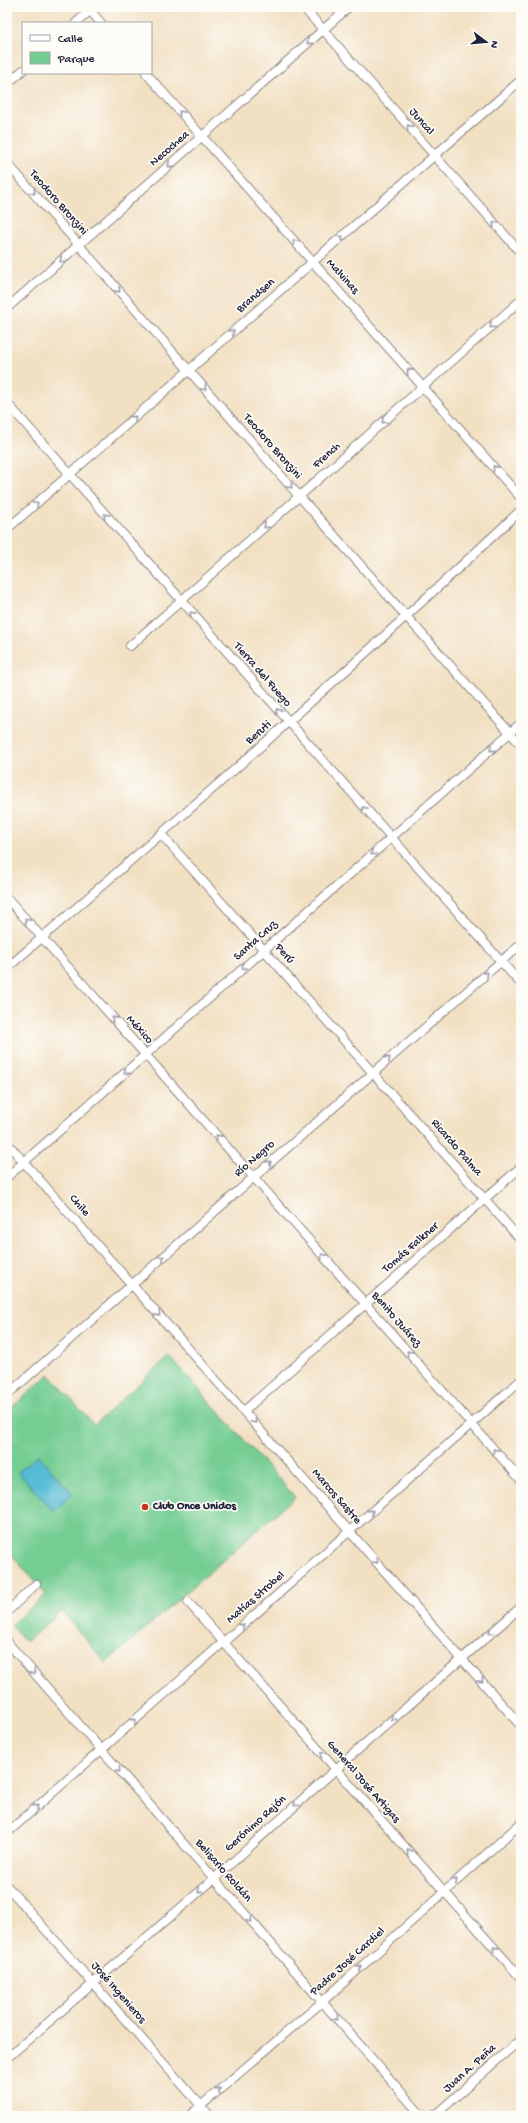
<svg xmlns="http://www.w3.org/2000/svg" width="528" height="2123" font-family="'Gochi Hand',sans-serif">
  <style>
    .green { fill: #75cd93; stroke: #4c7867 }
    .water { fill: #56bbd4; stroke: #3c6e88 }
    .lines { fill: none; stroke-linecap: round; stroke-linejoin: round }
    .street-casing { stroke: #8a817f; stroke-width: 10 }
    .street { stroke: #fff; stroke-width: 8 }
    .oneway { stroke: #9c9ca7 }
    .poi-dot { fill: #c8321e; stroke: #fdfcf7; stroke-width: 1.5 }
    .labels { text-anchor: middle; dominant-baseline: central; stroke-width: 3.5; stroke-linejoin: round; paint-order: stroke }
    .street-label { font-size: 12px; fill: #22223b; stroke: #fdfcf7 }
    .poi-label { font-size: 12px; font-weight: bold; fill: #22223b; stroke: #fdfcf7; text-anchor: start }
  </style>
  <rect width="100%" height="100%" fill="#fdfcf7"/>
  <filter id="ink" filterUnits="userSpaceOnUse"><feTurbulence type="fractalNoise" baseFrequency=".025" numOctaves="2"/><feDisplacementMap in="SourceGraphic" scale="8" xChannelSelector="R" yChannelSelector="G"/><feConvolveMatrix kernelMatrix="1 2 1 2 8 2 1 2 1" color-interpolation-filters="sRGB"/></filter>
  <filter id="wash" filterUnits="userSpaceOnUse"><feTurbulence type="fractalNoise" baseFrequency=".012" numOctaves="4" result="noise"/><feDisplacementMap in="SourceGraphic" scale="16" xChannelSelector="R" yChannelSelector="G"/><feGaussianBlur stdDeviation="0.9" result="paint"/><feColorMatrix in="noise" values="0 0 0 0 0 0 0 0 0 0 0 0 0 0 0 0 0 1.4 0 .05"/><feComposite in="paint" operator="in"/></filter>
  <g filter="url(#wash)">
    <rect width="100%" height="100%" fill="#f2e0c3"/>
    <!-- green -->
    <path class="green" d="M 169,1356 L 295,1497 L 106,1663 L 61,1611 L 26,1642 L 11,1625 L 46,1595 L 7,1549 L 7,1412 L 49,1374 L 94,1425 Z"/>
    <!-- water -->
    <path class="water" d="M 38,1455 L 73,1494 L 53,1511 L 18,1472 Z"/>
  </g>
  <g filter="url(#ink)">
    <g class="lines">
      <defs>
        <path id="street" d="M 87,7 L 101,23
          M 303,7 L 521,253
          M 76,23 L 94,7
          M 146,73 L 521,498
          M 7,84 L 23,70
          M 7,163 L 299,496 L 521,745
          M 7,308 L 349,7
          M 7,403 L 521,984
          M 7,529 L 521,80
          M 130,646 L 521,300
          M 161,834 L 521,1240
          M 7,898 L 521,1480
          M 7,968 C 181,817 354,667 521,510
          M 7,1143 L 521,1726
          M 7,1177 L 521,723
          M 7,1395 L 254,1177 L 521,944
          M 244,1411 L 521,1167
          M 188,1602 L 521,1978
          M 7,1612 L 36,1584
          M 7,1642 L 422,2116
          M 7,1833 L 521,1380
          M 7,1886 L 210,2116
          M 7,2058 L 214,1879 L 336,1769 L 521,1607
          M 189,2116 L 322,2002 L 521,1823
          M 434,2116 L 521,2039"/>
      </defs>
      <!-- street casing -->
      <use href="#street" class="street-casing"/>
      <!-- street -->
      <use href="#street" class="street"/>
    </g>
    <!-- one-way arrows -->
    <defs><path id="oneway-chevron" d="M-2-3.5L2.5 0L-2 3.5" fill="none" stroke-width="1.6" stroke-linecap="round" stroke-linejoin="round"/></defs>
    <g class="oneway">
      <use href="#oneway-chevron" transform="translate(309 42) rotate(139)"/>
      <use href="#oneway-chevron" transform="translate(181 113) rotate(-131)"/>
      <use href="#oneway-chevron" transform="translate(409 127) rotate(-131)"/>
      <use href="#oneway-chevron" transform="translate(170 165) rotate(139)"/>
      <use href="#oneway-chevron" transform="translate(33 192) rotate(49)"/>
      <use href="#oneway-chevron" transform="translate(495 224) rotate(-132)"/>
      <use href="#oneway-chevron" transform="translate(341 238) rotate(-41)"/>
      <use href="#oneway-chevron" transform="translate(295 242) rotate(-131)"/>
      <use href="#oneway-chevron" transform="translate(62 260) rotate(139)"/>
      <use href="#oneway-chevron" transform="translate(118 290) rotate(49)"/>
      <use href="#oneway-chevron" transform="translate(492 326) rotate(138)"/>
      <use href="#oneway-chevron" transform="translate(232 332) rotate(-41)"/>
      <use href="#oneway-chevron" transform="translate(409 371) rotate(-132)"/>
      <use href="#oneway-chevron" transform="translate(204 388) rotate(49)"/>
      <use href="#oneway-chevron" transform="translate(134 418) rotate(-41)"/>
      <use href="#oneway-chevron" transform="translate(384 421) rotate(138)"/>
      <use href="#oneway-chevron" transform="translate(495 468) rotate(-132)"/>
      <use href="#oneway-chevron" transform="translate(290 486) rotate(49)"/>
      <use href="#oneway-chevron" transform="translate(36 504) rotate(-41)"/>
      <use href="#oneway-chevron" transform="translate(106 516) rotate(-131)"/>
      <use href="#oneway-chevron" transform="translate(266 526) rotate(138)"/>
      <use href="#oneway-chevron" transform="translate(192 614) rotate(-131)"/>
      <use href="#oneway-chevron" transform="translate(278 711) rotate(-131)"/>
      <use href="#oneway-chevron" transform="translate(492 749) rotate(139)"/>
      <use href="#oneway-chevron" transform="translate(364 809) rotate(-131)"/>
      <use href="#oneway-chevron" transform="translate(373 853) rotate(138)"/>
      <use href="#oneway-chevron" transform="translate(27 921) rotate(-132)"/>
      <use href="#oneway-chevron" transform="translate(244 967) rotate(139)"/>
      <use href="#oneway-chevron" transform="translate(486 974) rotate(-41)"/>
      <use href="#oneway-chevron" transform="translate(114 1019) rotate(-132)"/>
      <use href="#oneway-chevron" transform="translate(388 1059) rotate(-41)"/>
      <use href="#oneway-chevron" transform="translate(126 1072) rotate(139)"/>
      <use href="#oneway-chevron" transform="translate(218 1137) rotate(-132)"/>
      <use href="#oneway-chevron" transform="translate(269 1163) rotate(-41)"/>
      <use href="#oneway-chevron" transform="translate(323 1256) rotate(-131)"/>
      <use href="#oneway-chevron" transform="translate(162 1258) rotate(-42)"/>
      <use href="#oneway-chevron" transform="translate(158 1314) rotate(48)"/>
      <use href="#oneway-chevron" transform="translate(409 1353) rotate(-131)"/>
      <use href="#oneway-chevron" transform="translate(254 1421) rotate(49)"/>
      <use href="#oneway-chevron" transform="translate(495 1451) rotate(-131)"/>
      <use href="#oneway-chevron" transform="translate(371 1512) rotate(-41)"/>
      <use href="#oneway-chevron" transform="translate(376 1561) rotate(49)"/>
      <use href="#oneway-chevron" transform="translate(242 1626) rotate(-41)"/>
      <use href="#oneway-chevron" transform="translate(491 1632) rotate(139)"/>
      <use href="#oneway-chevron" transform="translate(33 1672) rotate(49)"/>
      <use href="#oneway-chevron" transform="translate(481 1680) rotate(49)"/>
      <use href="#oneway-chevron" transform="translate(393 1718) rotate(139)"/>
      <use href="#oneway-chevron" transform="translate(134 1721) rotate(-41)"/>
      <use href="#oneway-chevron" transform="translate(323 1754) rotate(-131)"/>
      <use href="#oneway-chevron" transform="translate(118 1770) rotate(49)"/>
      <use href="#oneway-chevron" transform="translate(296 1804) rotate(138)"/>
      <use href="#oneway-chevron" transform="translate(36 1807) rotate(-41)"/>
      <use href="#oneway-chevron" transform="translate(409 1852) rotate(-131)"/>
      <use href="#oneway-chevron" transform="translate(455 1881) rotate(-41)"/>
      <use href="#oneway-chevron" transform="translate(200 1891) rotate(139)"/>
      <use href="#oneway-chevron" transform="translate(250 1920) rotate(49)"/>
      <use href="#oneway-chevron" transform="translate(495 1949) rotate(-132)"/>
      <use href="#oneway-chevron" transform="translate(359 1968) rotate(-42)"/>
      <use href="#oneway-chevron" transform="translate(336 2018) rotate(49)"/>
      <use href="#oneway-chevron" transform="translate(218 2090) rotate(-41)"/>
    </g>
  </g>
  <!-- markers -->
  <circle class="poi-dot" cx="145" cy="1507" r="4"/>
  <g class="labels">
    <!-- street labels -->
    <g class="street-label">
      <text transform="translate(421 122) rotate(49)">Juncal</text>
      <text transform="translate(170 149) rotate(-41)">Necochea</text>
      <text transform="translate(58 203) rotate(49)">Teodoro Bronzini</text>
      <text transform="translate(342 277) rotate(48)">Malvinas</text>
      <text transform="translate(256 296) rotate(-41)">Brandsen</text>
      <text transform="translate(272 447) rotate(49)">Teodoro Bronzini</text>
      <text transform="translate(327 456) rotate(-42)">French</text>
      <text transform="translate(262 675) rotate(49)">Tierra del Fuego</text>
      <text transform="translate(259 733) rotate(-41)">Beruti</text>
      <text transform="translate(256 941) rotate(-42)">Santa Cruz</text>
      <text transform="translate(284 954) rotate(48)">Perú</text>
      <text transform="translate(139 1030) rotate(48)">México</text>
      <text transform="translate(456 1148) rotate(49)">Ricardo Palma</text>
      <text transform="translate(255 1159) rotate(-41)">Río Negro</text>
      <text transform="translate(79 1206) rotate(49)">Chile</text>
      <text transform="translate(411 1248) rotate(-41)">Tomás Falkner</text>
      <text transform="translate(396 1320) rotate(49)">Benito Juárez</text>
      <text transform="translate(336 1497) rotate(49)">Marcos Sastre</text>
      <text transform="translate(256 1598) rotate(-41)">Matías Strobel</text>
      <text transform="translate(363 1782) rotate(49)">General José Artigas</text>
      <text transform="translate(256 1824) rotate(-42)">Gerónimo Rejón</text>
      <text transform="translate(223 1871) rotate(49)">Belisario Roldán</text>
      <text transform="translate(348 1962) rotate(-42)">Padre José Cardiel</text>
      <text transform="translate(118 1993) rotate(49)">José Ingenieros</text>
      <text transform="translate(470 2069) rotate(-42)">Juan A. Peña</text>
    </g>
    <!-- poi labels -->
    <g class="poi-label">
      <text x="153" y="1507">Club Once Unidos</text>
    </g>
  </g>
  <!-- margin -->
  <rect width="528" height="2123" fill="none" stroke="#fdfcf7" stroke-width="24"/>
  <!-- legend -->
  <rect x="22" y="22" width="130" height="52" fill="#fdfcf7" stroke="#a5a5ac"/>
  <rect x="30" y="35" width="20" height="6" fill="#ffffff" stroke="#a5a5ac"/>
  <text x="58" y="42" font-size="12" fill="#22223b">Calle</text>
  <rect x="30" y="52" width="20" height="12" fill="#75cd93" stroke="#a5a5ac"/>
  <text x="58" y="62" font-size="12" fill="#22223b">Parque</text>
  <!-- north arrow -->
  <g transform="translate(486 42) rotate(106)" stroke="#fdfcf7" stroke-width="3" paint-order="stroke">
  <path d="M0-3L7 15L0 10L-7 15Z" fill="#22223b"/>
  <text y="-6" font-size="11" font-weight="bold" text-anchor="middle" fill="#22223b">N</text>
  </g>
</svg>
